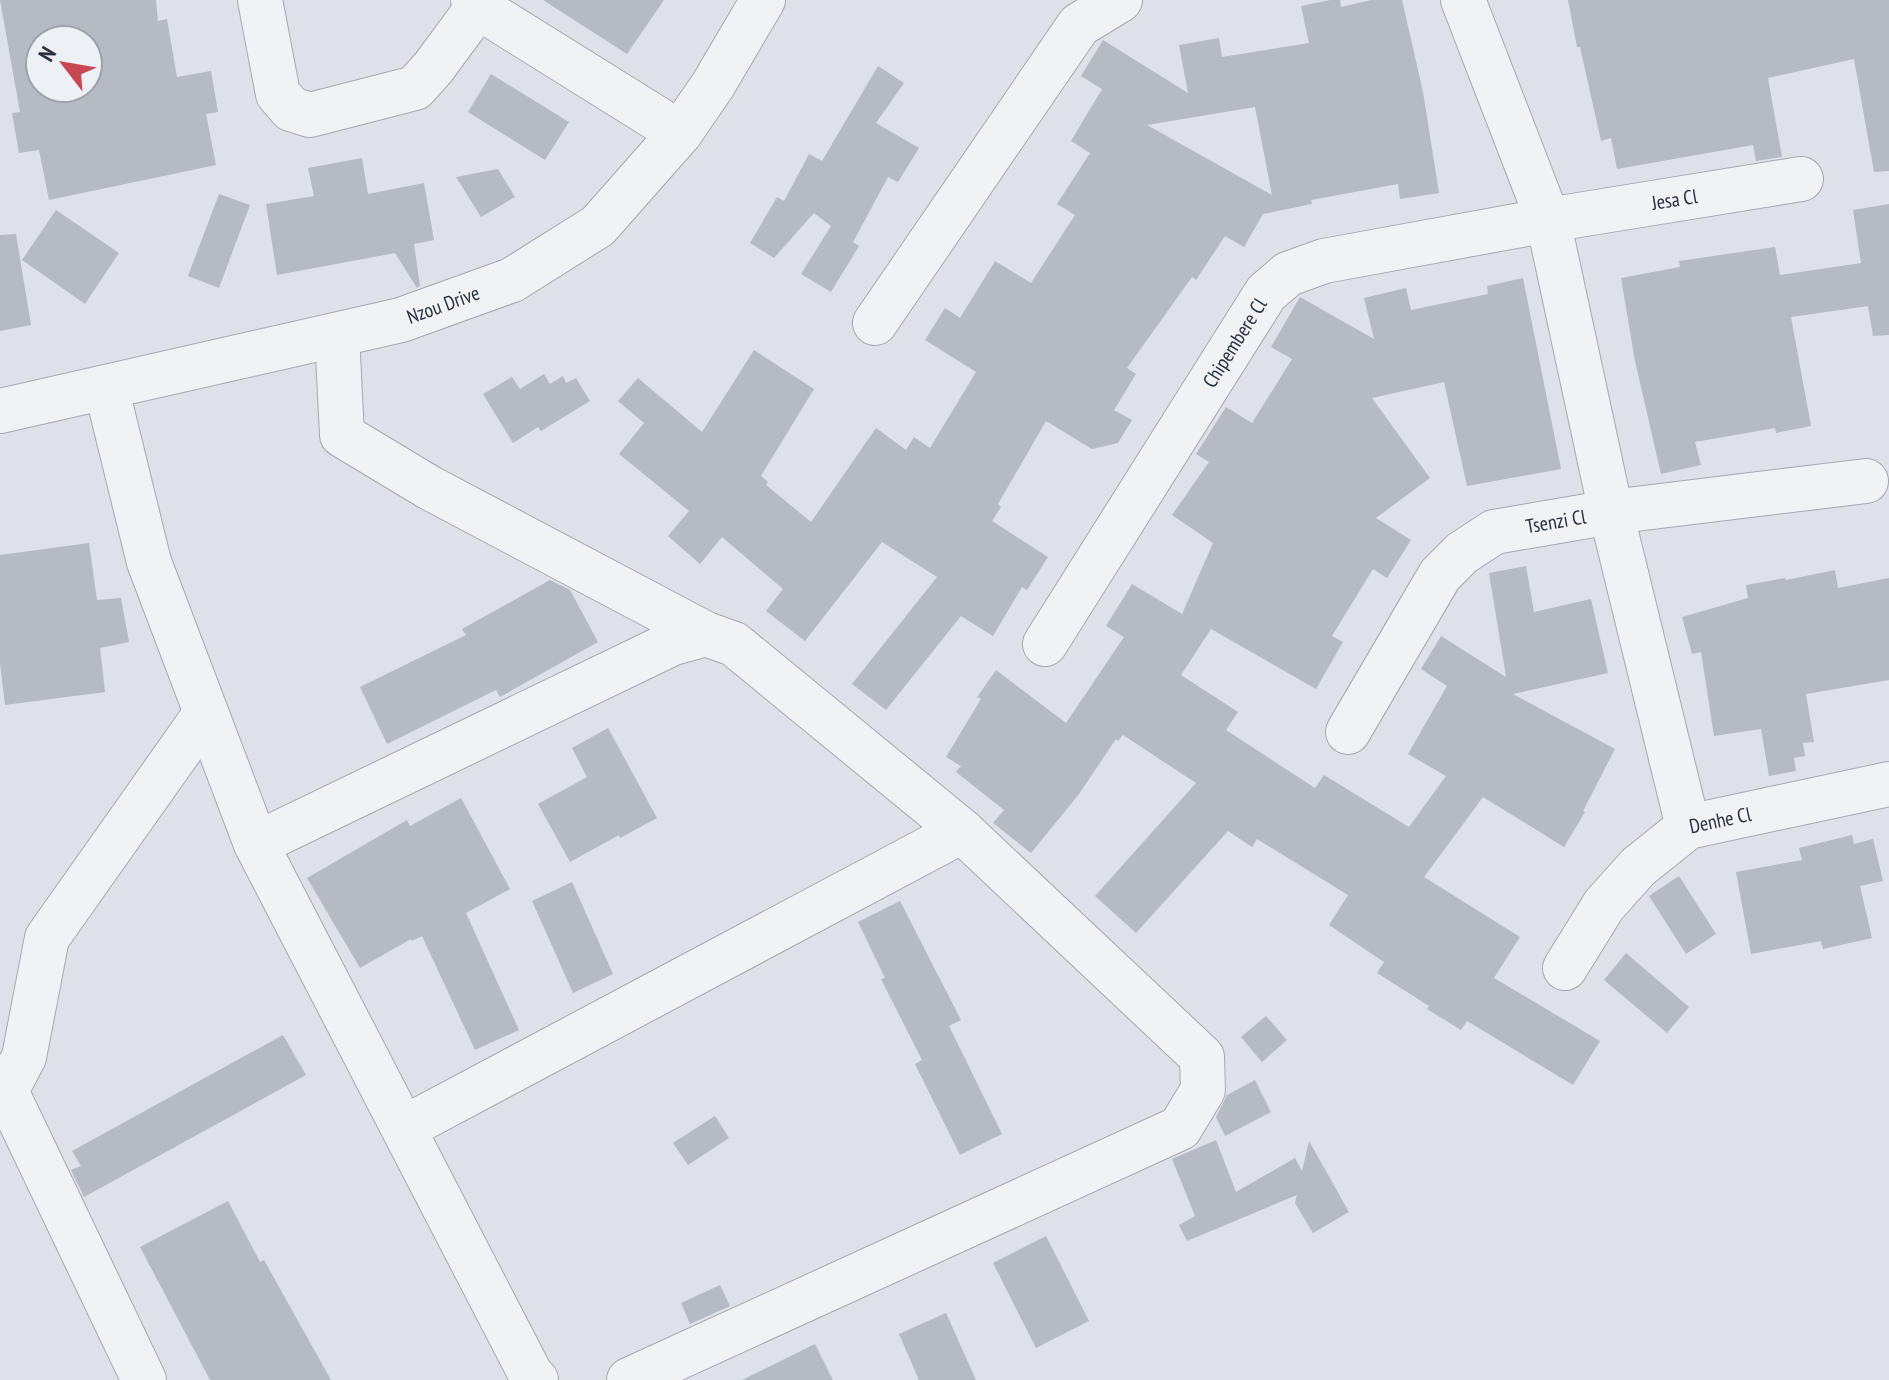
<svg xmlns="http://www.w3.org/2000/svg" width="1889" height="1380" font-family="'PT Sans Narrow',sans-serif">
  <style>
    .building { fill: #b5bac3; fill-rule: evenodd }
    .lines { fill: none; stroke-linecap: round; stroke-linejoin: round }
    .minor-casing { stroke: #a4a8b1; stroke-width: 46 }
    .minor { stroke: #f0f2f5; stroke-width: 44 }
    .labels { text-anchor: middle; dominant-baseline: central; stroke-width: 7; stroke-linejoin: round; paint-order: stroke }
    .street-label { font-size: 20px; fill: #282f3d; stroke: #edf0f5 }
  </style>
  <rect width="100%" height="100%" fill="#dee1e7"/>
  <!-- building -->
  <path class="building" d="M 0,0 L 156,0 L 158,21 L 167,19 L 177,77 L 211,71 L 218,112 L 206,114 L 216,165 L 49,200 L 39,150 L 19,153 L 12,113 L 20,112 ZM 40,40 L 88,40 L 88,88 L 40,88 Z
    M 543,0 L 664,0 L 627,54 Z
    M 1330,0 L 1340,0 L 1341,7 L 1371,0 L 1402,0 L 1423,92 L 1439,193 L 1400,199 L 1398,184 L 1311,200 L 1312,204 L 1263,214 L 1244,247 L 1225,236 L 1196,280 L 1192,277 L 1127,368 L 1136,374 L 1114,410 L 1132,420 L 1118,443 L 1092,449 L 1046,421 L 998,504 L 1001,507 L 992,521 L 1048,557 L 1027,590 L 1022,587 L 993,636 L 961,616 L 886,710 L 852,684 L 937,577 L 882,542 L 805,641 L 766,611 L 783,589 L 722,537 L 700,564 L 668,536 L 689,511 L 619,454 L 644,423 L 618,401 L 638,378 L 702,432 L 754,350 L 814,389 L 761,476 L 768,482 L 766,485 L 811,522 L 876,428 L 906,450 L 914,437 L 930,448 L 976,372 L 925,340 L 945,308 L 960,318 L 995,261 L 1031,283 L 1075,215 L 1057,204 L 1090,153 L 1071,141 L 1102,89 L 1081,76 L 1103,40 L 1188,93 L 1179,45 L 1219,38 L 1222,57 L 1309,43 L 1301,6 ZM 1255,107 L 1272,195 L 1147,125 Z
    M 1568,0 L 1889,0 L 1889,171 L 1874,172 L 1854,59 L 1768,78 L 1782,157 L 1756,161 L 1753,145 L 1617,169 L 1611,138 L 1601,141 L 1580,47 L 1577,47 Z
    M 878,66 L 904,83 L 876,123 L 919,148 L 898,182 L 888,177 L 853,242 L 859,246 L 831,292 L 801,274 L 831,226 L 814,213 L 774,258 L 750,243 L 777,197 L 784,201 L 809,154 L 822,161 Z
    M 491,74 L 569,122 L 545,160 L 468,112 Z
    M 362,158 L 368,194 L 424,183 L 434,240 L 414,244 L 420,286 L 417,288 L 395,253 L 277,275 L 266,204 L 314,196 L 308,168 Z
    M 498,169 L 515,197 L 481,217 L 456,177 Z
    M 219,194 L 250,205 L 219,288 L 188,276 Z
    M 1889,204 L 1889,335 L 1873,336 L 1868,306 L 1791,317 L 1811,426 L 1776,433 L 1775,428 L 1695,442 L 1701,465 L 1661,474 L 1635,361 L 1621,278 L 1680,267 L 1679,261 L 1775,247 L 1780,275 L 1861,263 L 1853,210 Z
    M 56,210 L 119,253 L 85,304 L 22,260 Z
    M 16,234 L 31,325 L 0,331 L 0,235 Z
    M 1523,278 L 1561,469 L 1467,486 L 1444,382 L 1372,398 L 1430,478 L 1376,518 L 1411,540 L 1387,578 L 1373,569 L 1332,636 L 1343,642 L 1316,689 L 1211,629 L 1181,675 L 1238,712 L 1226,730 L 1315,788 L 1324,775 L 1409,827 L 1446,776 L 1408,754 L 1447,686 L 1421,669 L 1441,636 L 1506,677 L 1489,573 L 1526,566 L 1534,612 L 1591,599 L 1608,673 L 1513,694 L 1615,749 L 1583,811 L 1585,812 L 1564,847 L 1483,797 L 1424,877 L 1520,937 L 1494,978 L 1600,1041 L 1573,1085 L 1467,1021 L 1461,1030 L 1427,1009 L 1429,1006 L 1377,973 L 1384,962 L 1329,925 L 1348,895 L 1257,839 L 1252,847 L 1228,831 L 1136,933 L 1095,896 L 1196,783 L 1123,735 L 1118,741 L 1116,739 L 1079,794 L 1031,853 L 993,823 L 1004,810 L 956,772 L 961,766 L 946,757 L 981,699 L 977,697 L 996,670 L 1066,723 L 1124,637 L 1106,626 L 1132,584 L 1182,614 L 1213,543 L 1172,515 L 1209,462 L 1196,454 L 1226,407 L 1252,423 L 1292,359 L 1271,347 L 1300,297 L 1374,339 L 1364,298 L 1406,288 L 1411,310 L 1488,294 L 1487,286 Z
    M 544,374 L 550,384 L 563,376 L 566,383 L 576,378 L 590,401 L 541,431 L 538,427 L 513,443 L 483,394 L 512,377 L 520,389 Z
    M 89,543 L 97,600 L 121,598 L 129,642 L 100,648 L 105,692 L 5,705 L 0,663 L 0,555 Z
    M 1835,570 L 1838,588 L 1889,578 L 1889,680 L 1806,694 L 1814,742 L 1803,743 L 1805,756 L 1794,758 L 1796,771 L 1769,776 L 1761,729 L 1714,736 L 1701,652 L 1692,654 L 1682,617 L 1748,598 L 1746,585 L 1785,578 L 1786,580 Z
    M 550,580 L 570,590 L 598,642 L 500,697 L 496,690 L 387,744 L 360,687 L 466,635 L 462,629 Z
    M 608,728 L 657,818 L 620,838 L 619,835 L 570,862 L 538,804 L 587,777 L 572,748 Z
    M 461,798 L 510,889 L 466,913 L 519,1030 L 475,1050 L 422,936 L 412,941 L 411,939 L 360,968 L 307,878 L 407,820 L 410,826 Z
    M 1852,835 L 1854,844 L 1873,839 L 1883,881 L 1860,886 L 1872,938 L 1823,949 L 1821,941 L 1751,954 L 1736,872 L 1802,860 L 1799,848 Z
    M 1679,876 L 1716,934 L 1686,954 L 1649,896 Z
    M 572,882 L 613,974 L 573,993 L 532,901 Z
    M 900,901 L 961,1020 L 949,1026 L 1002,1134 L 960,1155 L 915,1064 L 922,1060 L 881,979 L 885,978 L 858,922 Z
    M 1626,953 L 1689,1007 L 1667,1033 L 1604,980 Z
    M 1266,1016 L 1287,1040 L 1262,1062 L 1241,1037 Z
    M 283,1035 L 306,1075 L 84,1197 L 71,1170 L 81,1166 L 72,1151 Z
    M 1255,1080 L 1271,1112 L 1225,1136 L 1216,1117 L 1227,1095 Z
    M 715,1116 L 729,1138 L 688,1165 L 673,1143 Z
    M 1216,1140 L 1236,1192 L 1295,1158 L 1302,1171 L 1309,1141 L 1349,1212 L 1313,1233 L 1295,1203 L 1297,1195 L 1187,1241 L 1179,1225 L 1195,1216 L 1172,1159 Z
    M 228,1201 L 260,1262 L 264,1260 L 331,1380 L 210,1380 L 140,1247 Z
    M 1046,1236 L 1089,1321 L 1036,1348 L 993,1263 Z
    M 720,1285 L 730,1306 L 690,1324 L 681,1303 Z
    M 946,1313 L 976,1380 L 919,1380 L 899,1334 Z
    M 815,1344 L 833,1380 L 742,1380 Z"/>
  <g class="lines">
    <defs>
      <g id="minor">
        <path d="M 260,0 L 278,94 L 291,109 L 310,115 L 415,88 L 433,68 L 478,7"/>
        <path d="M 473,0 L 478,7 L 680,133"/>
        <path d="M 1463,0 L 1548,220 L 1611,512 L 1688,827"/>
        <path d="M 875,323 L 1079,25 L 1120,0"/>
        <path d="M 337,335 L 342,435 L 430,488 L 706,634 L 734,644 L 962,831 L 1202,1057 L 1203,1090 L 1180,1128 L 629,1380"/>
        <path d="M 106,387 L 149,562 L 256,844 L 531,1375 L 536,1380"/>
        <path id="s1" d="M 0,411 L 401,320 L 512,280 L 598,226 L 680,133 L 713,85 L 763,0"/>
        <path id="s2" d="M 1045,644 L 1266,293 L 1288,274 L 1324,261 L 1548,220 L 1801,179"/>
        <path id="s3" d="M 1348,732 L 1440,575 L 1462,553 L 1494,532 L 1611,512 L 1866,481"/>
        <path d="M 256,844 L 673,643 L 706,634"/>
        <path id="s4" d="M 1565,968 L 1604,905 L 1638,867 L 1688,827 L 1889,784"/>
        <path d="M 404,1128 L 962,831"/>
        <path d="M 144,1380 L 6,1091 L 24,1057 L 47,938 L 206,713"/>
      </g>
    </defs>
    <!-- minor casing -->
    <use href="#minor" class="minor-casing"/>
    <!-- minor -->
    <use href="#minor" class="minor"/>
  </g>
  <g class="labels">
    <!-- street labels -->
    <g class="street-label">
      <text stroke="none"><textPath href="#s2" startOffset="838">Jesa Cl</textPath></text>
      <text stroke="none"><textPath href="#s1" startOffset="456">Nzou Drive</textPath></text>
      <text stroke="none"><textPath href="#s2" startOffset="356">Chipembere Cl</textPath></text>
      <text stroke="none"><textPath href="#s3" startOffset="314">Tsenzi Cl</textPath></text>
      <text stroke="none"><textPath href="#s4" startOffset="222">Denhe Cl</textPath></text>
    </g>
  </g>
  <!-- north arrow -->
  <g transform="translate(64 64) rotate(301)"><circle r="38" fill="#edf0f5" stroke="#9ea3ab" stroke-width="2"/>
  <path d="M0-6L14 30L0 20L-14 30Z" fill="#c94655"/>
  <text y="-12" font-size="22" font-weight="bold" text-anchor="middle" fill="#282f3d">N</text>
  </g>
</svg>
